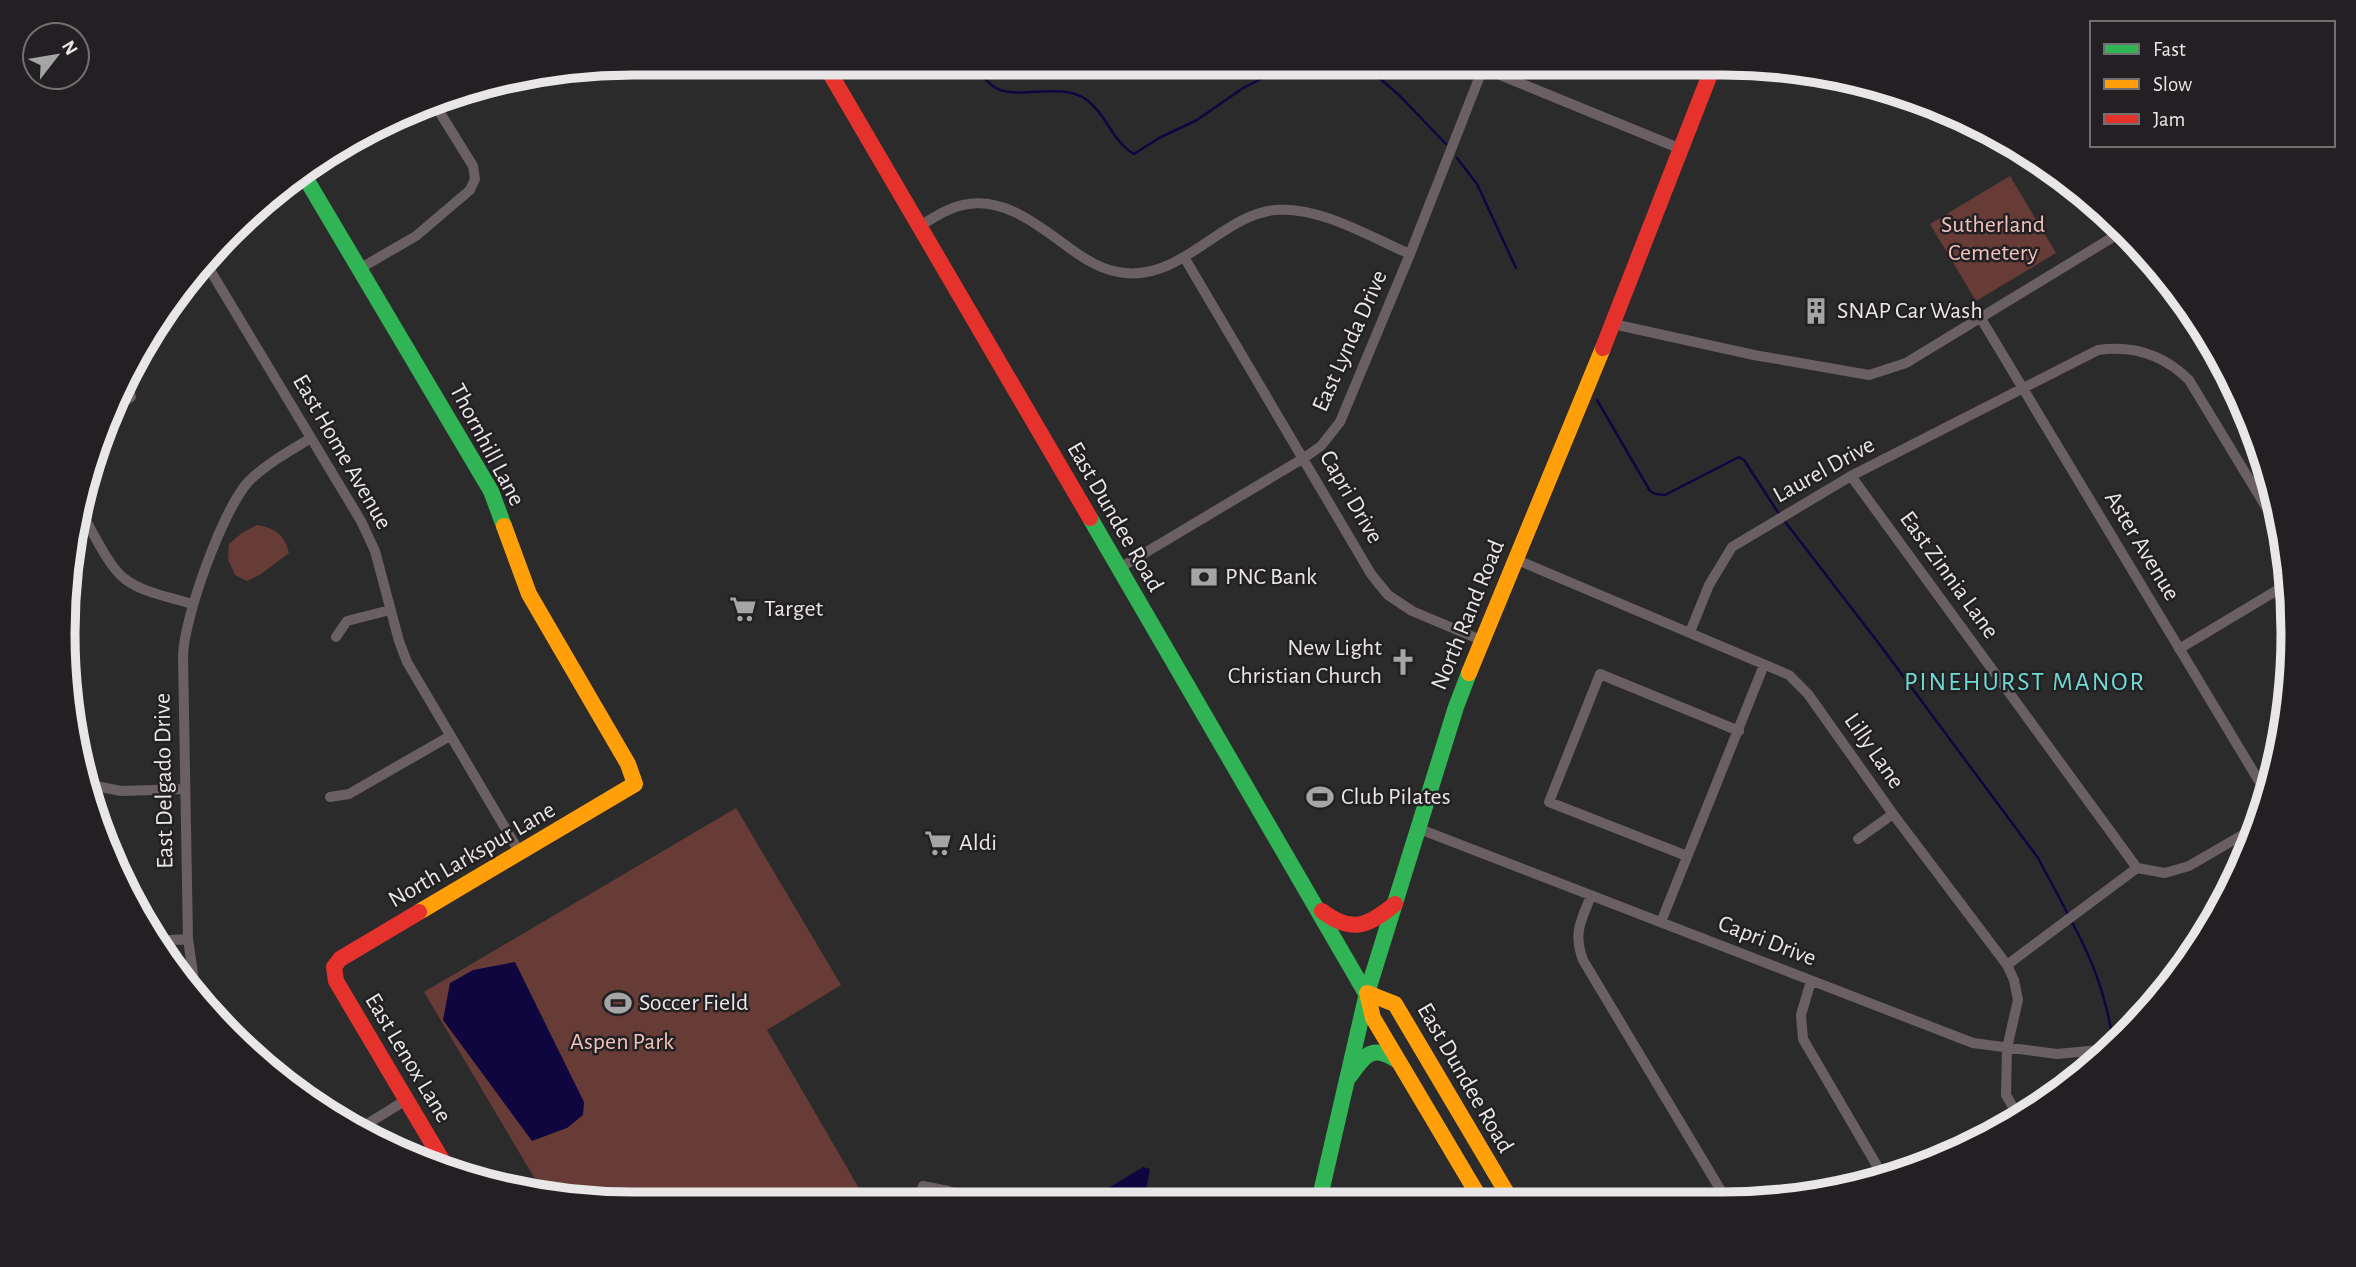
<svg xmlns="http://www.w3.org/2000/svg" width="2356" height="1267" font-family="'Alegreya Sans',sans-serif">
  <style>
    .green { fill: #683c36 }
    .water { fill: #0f0640 }
    .lines { fill: none; stroke-linecap: round; stroke-linejoin: round }
    .stream { stroke: #0f0640; stroke-width: 2.5 }
    .street { stroke: #6a5f62; stroke-width: 10 }
    .fast { stroke: #30b455; stroke-width: 16 }
    .slow { stroke: #ff9f0a; stroke-width: 16 }
    .jam { stroke: #e5322d; stroke-width: 16 }
    .labels { text-anchor: middle; dominant-baseline: central; stroke-width: 5; stroke-linejoin: round; paint-order: stroke }
    .park-label { font-size: 24px; fill: #f1c2b9; stroke: #232023 }
    .poi-label { font-size: 24px; fill: #e8e6e7; stroke: #232023; text-anchor: start }
    .street-label { font-size: 24px; fill: #e8e6e7; stroke: #232023 }
    .neighbourhood-label { font-size: 26px; letter-spacing: 2px; fill: #6fdad4; stroke: #232023 }
    .rim { fill: none; stroke: #e8e6e7; stroke-width: 9 }
  </style>
  <rect width="100%" height="100%" fill="#2c2b2c"/>
  <!-- green -->
  <path class="green" d="M 2010,176 L 2056,253 L 1976,301 L 1930,224 Z
    M 257,525 C 275,528 285,535 289,553 L 261,574 L 247,581 L 235,575 L 228,559 L 229,544 L 242,533 Z
    M 736,808 L 841,985 L 767,1030 L 867,1202 L 597,1203 L 544,1194 L 424,992 Z"/>
  <!-- water -->
  <path class="water" d="M 515,962 L 584,1102 L 583,1115 L 567,1128 L 532,1141 L 443,1020 L 450,983 L 473,970 Z
    M 1143,1167 L 1150,1169 L 1144,1201 L 1087,1201 Z"/>
  <g class="lines">
    <!-- stream -->
    <path class="stream" d="M 973,63 C 979,71 986,82 994,87 C 1016,101 1059,82 1084,98 C 1106,112 1112,142 1134,154 L 1159,138 L 1197,120 L 1243,88 L 1267,76 L 1306,64
      M 1363,64 L 1399,95 L 1446,144
      M 1457,158 L 1477,184 L 1516,268
      M 1597,400 L 1650,491 L 1656,494 L 1665,495 L 1739,457 L 1744,460 L 1779,514
      M 1783,519 L 1880,645 L 2038,858 L 2069,916
      M 2072,922 C 2095,965 2106,997 2114,1045"/>
    <!-- street -->
    <path class="street" d="M 1483,68 L 1681,149
      M 920,226 C 933,218 948,208 963,205 C 1003,196 1038,225 1068,247 C 1086,260 1103,271 1125,273 C 1183,279 1222,215 1275,210 C 1320,206 1370,237 1410,254
      M 1184,257 L 1371,574 L 1388,595 L 1412,611 L 1481,640
      M 207,265 L 361,521 L 375,551 L 399,641 L 407,662 L 520,853
      M 359,269 L 416,236 L 470,190 L 475,179 L 473,166 L 437,108 L 431,104
      M 1980,317 L 2268,796
      M 1613,324 L 1754,355 L 1869,375 L 1906,363 L 2123,231
      M 118,406 L 131,397 L 128,386
      M 1851,476 L 2137,868
      M 80,510 C 91,528 109,568 125,579 C 143,593 171,597 192,604
      M 1515,559 L 1789,675 L 1808,694 L 1893,814 L 2007,965 L 2014,980 L 2018,1000 L 2007,1048 L 2006,1095 L 2018,1116
      M 1118,569 L 1304,458 L 1321,446 L 1340,422 L 1410,254 L 1483,68
      M 1690,632 L 1709,585 L 1732,547 L 1851,476 L 2098,350 C 2133,345 2164,355 2189,380 L 2283,535
      M 336,637 L 347,621 L 390,610
      M 2179,649 L 2289,583
      M 91,785 L 121,791 L 185,789
      M 330,797 L 349,794 L 450,736
      M 1417,828 L 1973,1043 L 2057,1054 L 2110,1049
      M 1858,839 L 1893,814
      M 1687,856 L 1549,802 L 1600,674 L 1739,731
      M 1591,896 C 1581,920 1573,933 1583,960 L 1726,1199
      M 1661,922 L 1764,665
      M 154,941 L 188,939
      M 2007,965 L 2137,868 L 2165,873 L 2189,866 L 2256,827
      M 1811,981 L 1801,1015 L 1803,1039 L 1883,1176
      M 196,995 L 188,939 L 183,656 C 184,617 223,509 249,481 C 267,463 290,451 311,438
      M 359,1129 L 406,1100
      M 918,1202 L 923,1186 L 948,1191 L 978,1202"/>
    <!-- fast -->
    <path class="fast" d="M 302,172 L 491,491 L 504,526
      M 1090,518 L 1368,997
      M 1350,1076 C 1365,1054 1373,1044 1398,1061
      M 1319,1201 L 1367,993 L 1456,707 L 1469,673"/>
    <!-- slow -->
    <path class="slow" d="M 1469,673 L 1603,348
      M 419,912 L 635,784 L 628,764 L 529,594 L 504,526
      M 1367,993 L 1395,1004 L 1511,1200
      M 1368,997 L 1373,1018 L 1481,1200"/>
    <!-- jam -->
    <path class="jam" d="M 824,63 L 1090,518
      M 1603,348 L 1714,64
      M 1322,911 C 1352,934 1368,926 1395,904
      M 419,912 L 340,959 L 334,967 L 336,981 L 448,1170"/>
  </g>
  <!-- icons -->
  <defs>
    <symbol id="building-bare" viewBox="-9 -9 18 18"><path d="M-4-6H4V6H1V3H-1V6H-4ZM-2.5-4.3h1.7v1.8h-1.7ZM.8-4.3h1.7v1.8H.8ZM-2.5-1h1.7V.8h-1.7ZM.8-1h1.7V.8H.8Z" fill="#a6a5a6" stroke="#232023" stroke-width="2.5" paint-order="stroke"/></symbol>
    <symbol id="bank-bare" viewBox="-9 -9 18 18"><path d="M-6-4H6V4H-6ZM0-2.3a2.3 2.3 0 1 0 0 4.6a2.3 2.3 0 1 0 0-4.6Z" fill="#a6a5a6" stroke="#232023" stroke-width="2.5" paint-order="stroke"/></symbol>
    <symbol id="supermarket-bare" viewBox="-9 -9 18 18"><path d="M-6-5.5h2.5l.6 2H6L4.5 2H-2.5L-4.4-4H-6ZM-1.5 3.2a1.3 1.3 0 1 0 .1 0ZM3 3.2a1.3 1.3 0 1 0 .1 0Z" fill="#a6a5a6" stroke="#232023" stroke-width="2.5" paint-order="stroke"/></symbol>
    <symbol id="church-bare" viewBox="-9 -9 18 18"><path d="M-1.2-6h2.4v3.5h3.3v2.4h-3.3V6h-2.4V-.1h-3.3v-2.4h3.3Z" fill="#a6a5a6" stroke="#232023" stroke-width="2.5" paint-order="stroke"/></symbol>
    <symbol id="stadium-bare" viewBox="-9 -9 18 18"><path d="M0-5a6.5 5 0 1 0 0 10a6.5 5 0 1 0 0-10ZM-3.5-1.8h7v3.6h-7Z" fill="#a6a5a6" stroke="#232023" stroke-width="2.5" paint-order="stroke"/></symbol>
  </defs>
  <g fill-rule="evenodd">
    <use href="#building-bare" x="1797" y="292" width="38" height="38"/>
    <use href="#bank-bare" x="1185" y="558" width="38" height="38"/>
    <use href="#supermarket-bare" x="724" y="590" width="38" height="38"/>
    <use href="#church-bare" x="1384" y="643" width="38" height="38"/>
    <use href="#stadium-bare" x="1301" y="778" width="38" height="38"/>
    <use href="#supermarket-bare" x="919" y="824" width="38" height="38"/>
    <use href="#stadium-bare" x="599" y="984" width="38" height="38"/>
  </g>
  <g class="labels">
    <!-- park labels -->
    <g class="park-label">
      <text x="1993" y="225">Sutherland<tspan x="1993" dy="28">Cemetery</tspan></text>
      <text x="622" y="1042">Aspen Park</text>
    </g>
    <!-- poi labels -->
    <g class="poi-label">
      <text x="1837" y="311">SNAP Car Wash</text>
      <text x="1225" y="577">PNC Bank</text>
      <text x="764" y="609">Target</text>
      <text x="1382" y="648" text-anchor="end">New Light<tspan x="1382" dy="28">Christian Church</tspan></text>
      <text x="1341" y="797">Club Pilates</text>
      <text x="959" y="843">Aldi</text>
      <text x="639" y="1003">Soccer Field</text>
    </g>
    <!-- street labels -->
    <g class="street-label">
      <text transform="translate(1350 341) rotate(-66)">East Lynda Drive</text>
      <text transform="translate(487 445) rotate(62)">Thornhill Lane</text>
      <text transform="translate(342 452) rotate(60)">East Home Avenue</text>
      <text transform="translate(1824 470) rotate(-29)">Laurel Drive</text>
      <text transform="translate(1351 497) rotate(60)">Capri Drive</text>
      <text transform="translate(1115 517) rotate(60)">East Dundee Road</text>
      <text transform="translate(2142 546) rotate(59)">Aster Avenue</text>
      <text transform="translate(1949 575) rotate(54)">East Zinnia Lane</text>
      <text transform="translate(1468 615) rotate(-68)">North Rand Road</text>
      <text transform="translate(1874 751) rotate(55)">Lilly Lane</text>
      <text transform="translate(164 781) rotate(-91)">East Delgado Drive</text>
      <text transform="translate(472 855) rotate(-30)">North Larkspur Lane</text>
      <text transform="translate(1767 941) rotate(21)">Capri Drive</text>
      <text transform="translate(408 1058) rotate(59)">East Lenox Lane</text>
      <text transform="translate(1465 1078) rotate(60)">East Dundee Road</text>
    </g>
    <!-- neighbourhood labels -->
    <g class="neighbourhood-label">
      <text x="2025" y="682">PINEHURST MANOR</text>
    </g>
  </g>
  <!-- crop -->
  <path d="M0 0H2356V1267H0ZM633 75H1723A558 558 0 0 1 2281 633V634A558 558 0 0 1 1723 1192H633A558 558 0 0 1 75 634V633A558 558 0 0 1 633 75Z" fill="#232023" fill-rule="evenodd"/>
  <path class="rim" d="M633 75H1723A558 558 0 0 1 2281 633V634A558 558 0 0 1 1723 1192H633A558 558 0 0 1 75 634V633A558 558 0 0 1 633 75Z"/>
  <!-- legend -->
  <rect x="2090" y="21" width="245" height="126" fill="#232023" stroke="#726f71" stroke-width="2"/>
  <rect x="2104" y="44" width="35" height="10" fill="#30b455" stroke="#726f71" stroke-width="2"/>
  <text x="2153" y="56" font-size="21" fill="#e8e6e7">Fast</text>
  <rect x="2104" y="79" width="35" height="10" fill="#ff9f0a" stroke="#726f71" stroke-width="2"/>
  <text x="2153" y="91" font-size="21" fill="#e8e6e7">Slow</text>
  <rect x="2104" y="114" width="35" height="10" fill="#e5322d" stroke="#726f71" stroke-width="2"/>
  <text x="2153" y="126" font-size="21" fill="#e8e6e7">Jam</text>
  <!-- north arrow -->
  <g transform="translate(56 56) rotate(59)"><circle r="33" fill="#232023" stroke="#726f71" stroke-width="2"/>
  <path d="M0-5L12 26L0 18L-12 26Z" fill="#a6a5a6"/>
  <text y="-10" font-size="19" font-weight="bold" text-anchor="middle" fill="#e8e6e7">N</text>
  </g>
</svg>
